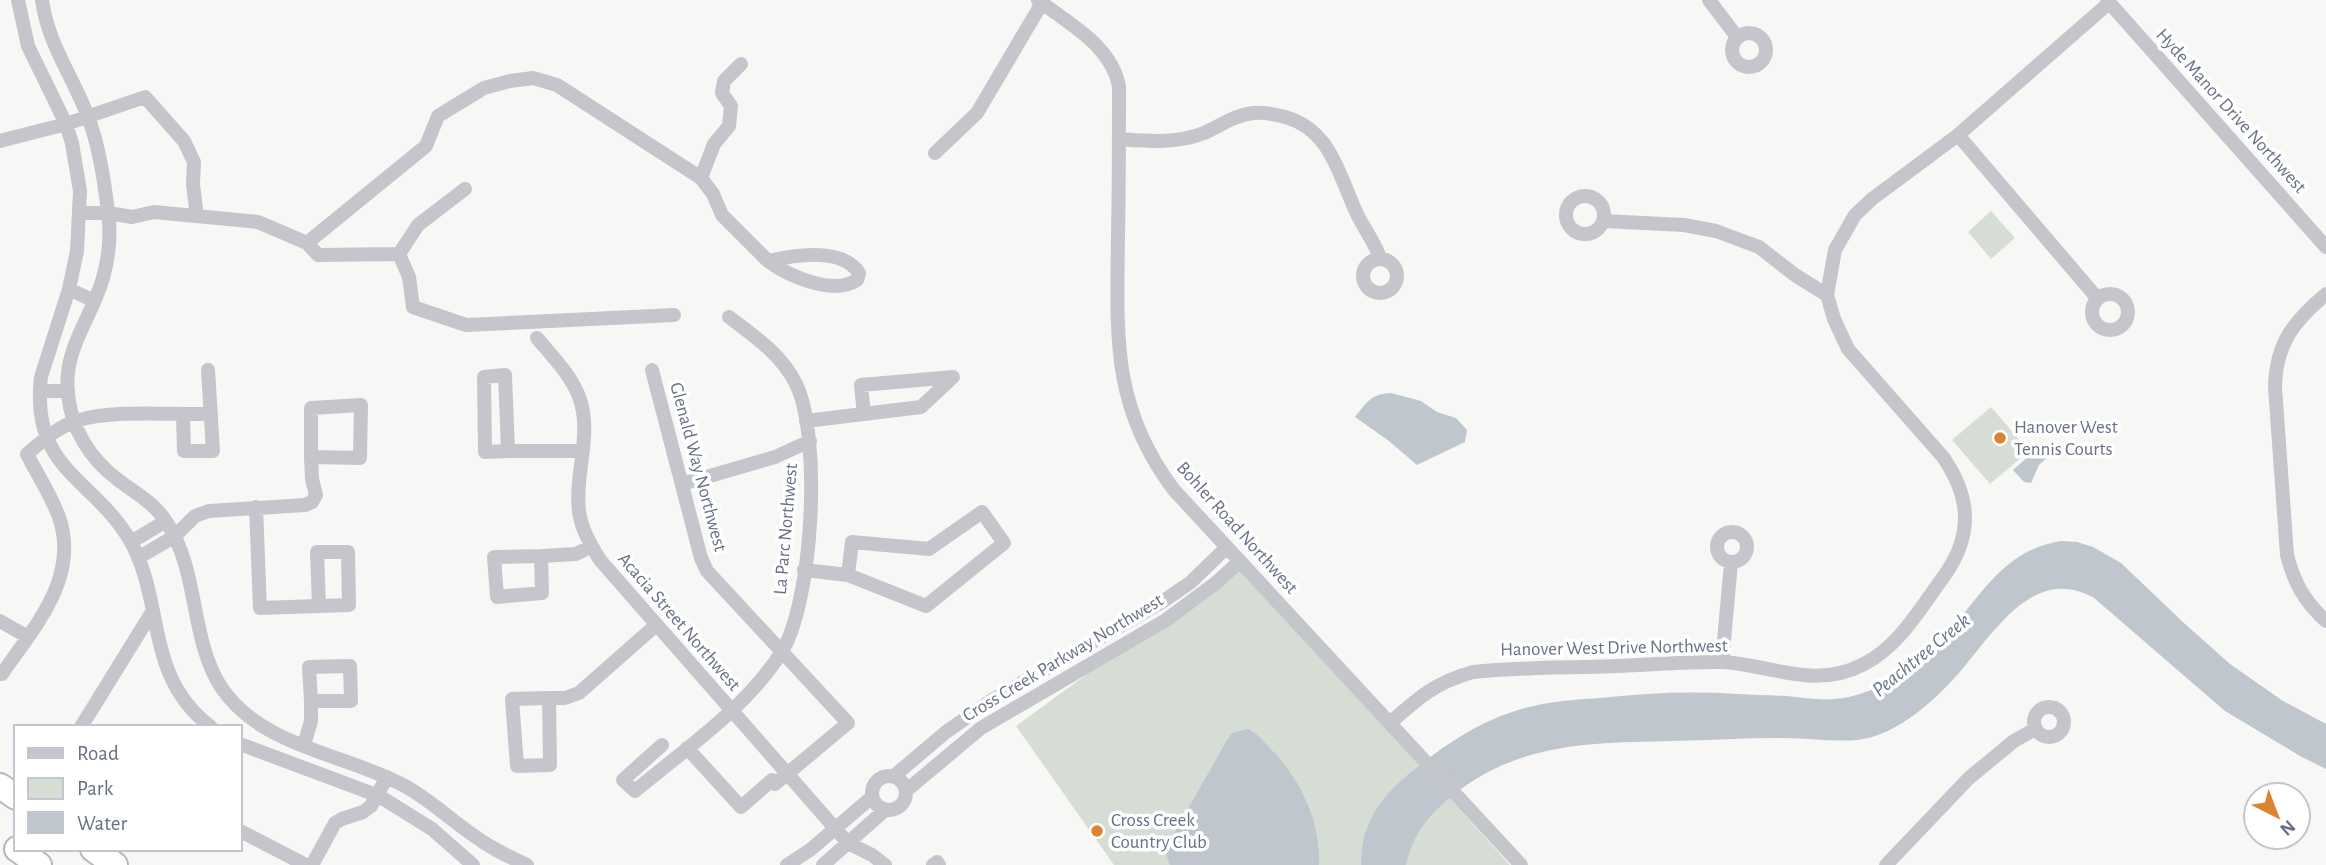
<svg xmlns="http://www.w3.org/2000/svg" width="2326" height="865" font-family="'Alegreya Sans',sans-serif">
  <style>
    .green { fill: #d6ddd5 }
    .water { fill: #c0c6cd }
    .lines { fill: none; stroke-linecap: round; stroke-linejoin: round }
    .motorway-casing { stroke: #b5b7bc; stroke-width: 28 }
    .minor { stroke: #c4c6cb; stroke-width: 14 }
    .motorway { stroke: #fff; stroke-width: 24 }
    .poi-dot { fill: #dd8431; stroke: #fff; stroke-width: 2.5 }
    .labels { text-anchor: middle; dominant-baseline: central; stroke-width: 7; stroke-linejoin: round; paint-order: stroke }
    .street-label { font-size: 19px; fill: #687185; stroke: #fff }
    .poi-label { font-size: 19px; fill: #687185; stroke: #fff; text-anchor: start }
    .water-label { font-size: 21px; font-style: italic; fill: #697888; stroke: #fff }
  </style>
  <rect width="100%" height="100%" fill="#f7f8f5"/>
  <!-- green -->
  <path class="green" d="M 1991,211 L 2015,238 L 1991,259 L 1968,232 Z
    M 1991,407 L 2029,451 L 1990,484 L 1952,440 Z
    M 1238,564 L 1510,865 L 1114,865 L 1016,726 Z"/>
  <!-- water -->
  <path class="water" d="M 1391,393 L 1421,401 L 1437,412 L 1456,418 L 1467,430 L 1465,442 L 1417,465 L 1389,441 L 1355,417 C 1367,402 1371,394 1391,393 Z
    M 2041,445 L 2050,455 L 2039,465 L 2031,483 L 2024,482 L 2013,470 Z
    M 2061,541 L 2077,542 L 2093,547 L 2121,563 L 2184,623 L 2230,664 L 2283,701 L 2326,724 L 2326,769 L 2300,756 L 2225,711 L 2094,598 C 2036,565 1997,628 1964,667 C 1939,697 1898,736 1857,740 C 1833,742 1808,738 1783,738 C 1746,738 1709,740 1672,741 C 1593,743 1521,742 1456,793 C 1430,813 1413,833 1406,865 L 1361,865 C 1361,818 1385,792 1420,765 C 1448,743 1478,723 1512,712 C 1541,702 1570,700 1600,698 C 1647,693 1692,691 1738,694 C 1754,695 1770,695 1786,696 C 1807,698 1827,702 1849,697 C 1884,689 1919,667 1942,640 C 1979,599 2002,550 2061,541 Z
    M 1247,729 C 1256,732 1261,739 1268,746 C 1299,777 1321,820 1319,865 L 1170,865 L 1167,857 L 1167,850 L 1175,832 L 1227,740 L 1232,733 Z"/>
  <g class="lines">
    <defs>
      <path id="motorway" d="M 0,786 L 16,797
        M 17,849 L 39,865
        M 93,849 L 115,865"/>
    </defs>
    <!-- motorway casing -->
    <use href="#motorway" class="motorway-casing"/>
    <!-- minor -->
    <path class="minor" d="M 18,0 L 28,46 L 66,124 L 72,143 L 80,191 L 77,251 L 69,289 L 41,377 C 30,472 96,478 132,544 C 165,607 145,677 211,727
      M 42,0 C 48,44 71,73 87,114 C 99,145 104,179 108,212 C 111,234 109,257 103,278 C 91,320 63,348 68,394 C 71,428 90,459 117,479 C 135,493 155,503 167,523 C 199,571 190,639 221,687 C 262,748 344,753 405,786 C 430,800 450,819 473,835 C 490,848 508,856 527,865
      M 1038,0 C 1069,24 1111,45 1119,86 C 1119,136 1119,186 1118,236 C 1117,335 1111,407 1174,490 L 1521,865
      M 1709,0 L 1737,37
      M 2107,0 L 2326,247
      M1732 50a17 17 0 1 1 34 0a17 17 0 1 1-34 0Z
      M 1958,135 L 2098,299
      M 1119,139 C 1148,141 1176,144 1204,133 C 1220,126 1235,115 1253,113 C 1264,112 1274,114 1285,117 C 1332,130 1339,177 1358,216 C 1365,230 1375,243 1380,258
      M 0,141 L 66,124 L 145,97 L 184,141 L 194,162 L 193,185 L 197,216
      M 935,153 L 977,113 L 1042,3
      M 701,178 L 714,144 L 729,126 L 731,106 L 722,93 L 724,81 L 741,64
      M1566 215a19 19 0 1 1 38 0a19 19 0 1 1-38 0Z
      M 81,213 L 109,213 L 132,217 L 154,212 L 258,222 L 307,243 L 318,255 L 399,254 L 409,277 L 413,307 L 466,325 L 674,315
      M 1603,221 L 1684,225 L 1716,231 L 1759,247 L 1795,275 L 1827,295
      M 307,243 L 426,146 L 438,116 L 484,88 L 510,81 L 533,78 L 557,85 L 701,178 L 713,194 L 722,215 L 768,261 C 794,255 842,247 859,273 L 857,280 C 833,296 789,276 768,261
      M 399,254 L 418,225 L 465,189
      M1363 276a17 17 0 1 1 34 0a17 17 0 1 1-34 0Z
      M 69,289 L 94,301
      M 2326,294 C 2294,321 2276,343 2275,387 L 2287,555 C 2294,583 2305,602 2326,621
      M2092 312a18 18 0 1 1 36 0a18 18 0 1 1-36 0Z
      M 537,338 C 552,356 569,373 578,394 C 594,433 574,472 579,511 C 581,529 591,545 600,560 L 848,843 L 872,855 L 885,865
      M 652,370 L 701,558 L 707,571 L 848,723 L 775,784 L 772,780 L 741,807 L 687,748
      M 505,375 L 508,451 L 485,452 L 484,377 Z
      M 40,391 L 68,391
      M 361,405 L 360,458 L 311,457 L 311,408 Z
      M 183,415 L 184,451 L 213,451 L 208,370
      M 806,421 L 921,407 L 953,377 L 861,385 L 864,414
      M 508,451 L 583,451
      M 682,484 L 775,457 L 810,441
      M 256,507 L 260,608 L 319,606
      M1717 547a15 15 0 1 1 30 0a15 15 0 1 1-30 0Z
      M 131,542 L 166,521
      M 317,552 L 348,552 L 349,605 L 319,606 Z
      M 541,556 L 542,593 L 497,597 L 494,557 Z
      M 541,556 L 576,554 L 592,546
      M 138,558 L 175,536 L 195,516 L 209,511 L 305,505 L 312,502 L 316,495 L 312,479 L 311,457
      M 804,570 L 848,575 L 926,606 L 1004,543 L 982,512 L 929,549 L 852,542 L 848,575
      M 0,621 L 28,637
      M 1722,662 L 1731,563
      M 350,666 L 351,701 L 311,701 L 309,667 Z
      M 2,674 C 34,627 80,578 59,517 C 51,495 37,474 27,454 C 42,441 58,427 76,421 C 114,409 170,415 211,414
      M 549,698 L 550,765 L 517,766 L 512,699 Z
      M 549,698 L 565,698 L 579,693 L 655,626
      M2034 722a15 15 0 1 1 30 0a15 15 0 1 1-30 0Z
      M 1390,723 C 1418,698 1436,682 1473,672 C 1520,667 1569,668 1616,666 C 1652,665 1688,661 1723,662 C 1772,665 1815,690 1864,664 C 1899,646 1919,610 1942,579 C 1973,537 1972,499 1943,457 L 1848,349 L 1834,319 L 1827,295 L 1835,250 L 1855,215 L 1872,199 L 1958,135 L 2109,3
      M 81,727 L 152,612
      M 240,744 L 379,796 L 432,829 L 473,865
      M 304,745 L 311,721 L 311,701
      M 662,745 L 623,780 L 635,791 C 685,749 745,709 781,653 C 813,603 822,437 796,384 C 782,355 753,335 729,317
      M872 793a17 17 0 1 1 34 0a17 17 0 1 1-34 0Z
      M 894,776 L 946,732 L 992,700 L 1162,602 L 1191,582 L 1227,547
      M 907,790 L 981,728 L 1166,620 L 1216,583 L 1240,561
      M 240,831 L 306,865
      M 312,865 L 335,823 L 342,819 L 363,812 L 371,806 L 387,777
      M 787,865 L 810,850 L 872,797
      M 823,865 L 885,810
      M 933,865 L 937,862 L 939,865
      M 1886,865 L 1969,778 L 2014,741 L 2035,729"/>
    <!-- motorway -->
    <use href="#motorway" class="motorway"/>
  </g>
  <!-- markers -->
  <g class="poi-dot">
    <circle cx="2000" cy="438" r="7"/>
    <circle cx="1097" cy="831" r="7"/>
  </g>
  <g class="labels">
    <!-- street labels -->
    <g class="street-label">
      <text transform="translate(2231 111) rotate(48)">Hyde Manor Drive Northwest</text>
      <text transform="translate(698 467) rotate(75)">Glenald Way Northwest</text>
      <text transform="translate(1237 528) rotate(48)">Bohler Road Northwest</text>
      <text transform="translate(786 529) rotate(-85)">La Parc Northwest</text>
      <text transform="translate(679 622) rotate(49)">Acacia Street Northwest</text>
      <text transform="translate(1614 648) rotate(-1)">Hanover West Drive Northwest</text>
      <text transform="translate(1063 658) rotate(-31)">Cross Creek Parkway Northwest</text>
    </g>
    <!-- poi labels -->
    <g class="poi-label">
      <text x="2014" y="427">Hanover West<tspan x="2014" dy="22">Tennis Courts</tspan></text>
      <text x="1111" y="820">Cross Creek<tspan x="1111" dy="22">Country Club</tspan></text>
    </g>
    <!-- water labels -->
    <g class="water-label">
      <text transform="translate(1921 655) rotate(-39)">Peachtree Creek</text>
    </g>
  </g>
  <!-- legend -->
  <rect x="14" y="725" width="228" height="126" fill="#ffffff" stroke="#c3c6ce" stroke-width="2"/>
  <rect x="28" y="748" width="35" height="10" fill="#c4c6cb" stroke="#c3c6ce" stroke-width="2"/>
  <text x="77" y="760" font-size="21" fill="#687185">Road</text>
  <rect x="28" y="778" width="35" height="21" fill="#d6ddd5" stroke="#c3c6ce" stroke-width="2"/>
  <text x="77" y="795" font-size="21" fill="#687185">Park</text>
  <rect x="28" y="812" width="35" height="21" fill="#c0c6cd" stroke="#c3c6ce" stroke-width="2"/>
  <text x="77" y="830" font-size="21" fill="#687185">Water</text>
  <!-- north arrow -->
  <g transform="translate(2277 816) rotate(138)"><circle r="33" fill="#ffffff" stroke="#c3c6ce" stroke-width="2"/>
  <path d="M0-5L12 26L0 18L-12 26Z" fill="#dd8431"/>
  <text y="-10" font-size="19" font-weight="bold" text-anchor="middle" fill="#687185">N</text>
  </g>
</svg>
